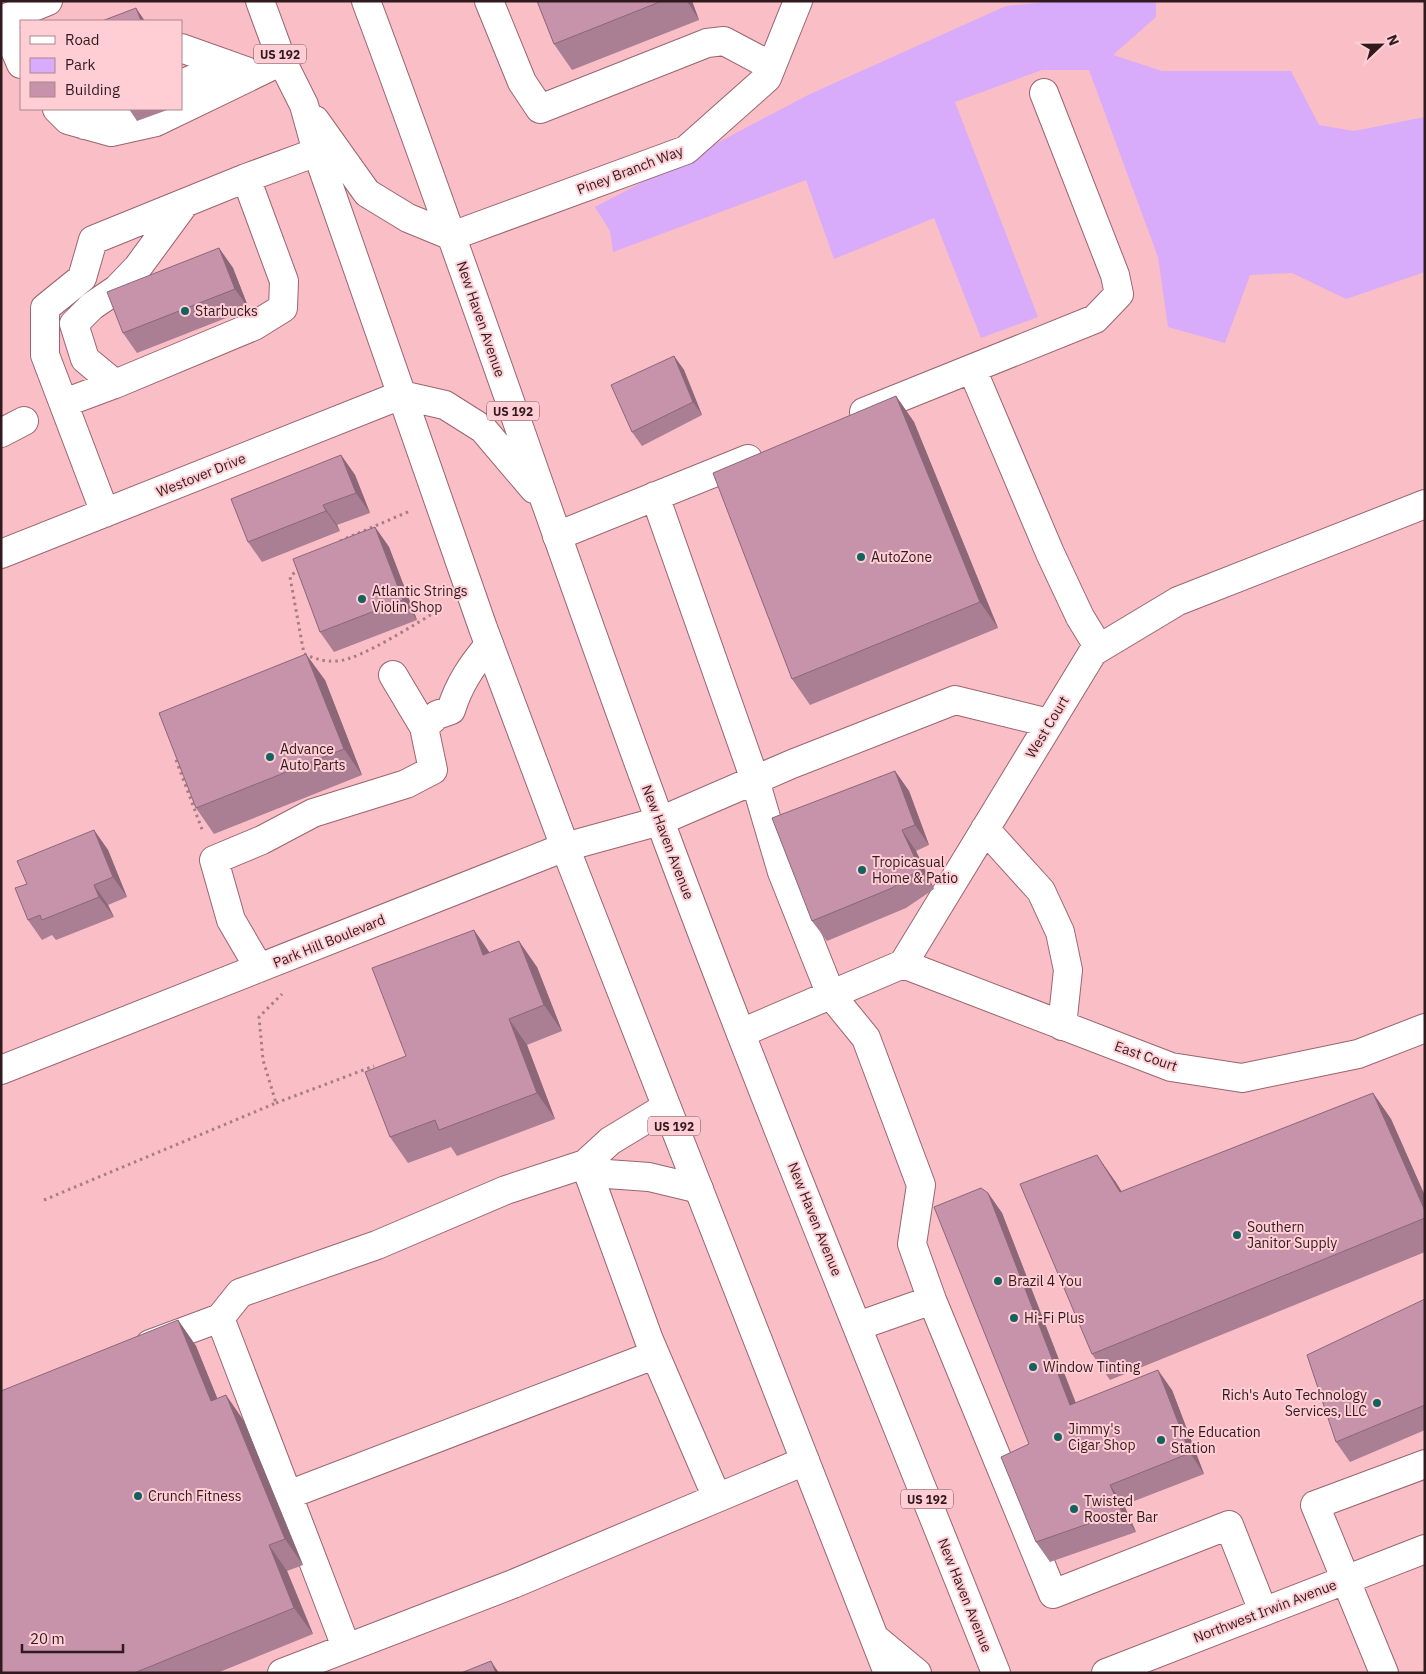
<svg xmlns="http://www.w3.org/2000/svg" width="1426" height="1674" font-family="'IBM Plex Sans',sans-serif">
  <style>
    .green { fill: #d8acfa }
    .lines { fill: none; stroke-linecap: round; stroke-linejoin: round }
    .minor-casing { stroke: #9a656e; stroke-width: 30 }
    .major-casing { stroke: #9a656e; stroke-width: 30 }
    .path { stroke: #a97c83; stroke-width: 3; stroke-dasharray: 2.5 4; stroke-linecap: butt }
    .minor { stroke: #fff; stroke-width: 28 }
    .major { stroke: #fff; stroke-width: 28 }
    .wall { fill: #aa7e93 }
    .shaded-wall { fill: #8b6778 }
    .building { fill: #c693ab; stroke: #8b6778 }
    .poi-dot { fill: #13625e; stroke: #ffced5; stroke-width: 2 }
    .labels { text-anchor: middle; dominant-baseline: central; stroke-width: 4; stroke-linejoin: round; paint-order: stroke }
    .shield { fill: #ffced5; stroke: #6e5055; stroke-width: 1 }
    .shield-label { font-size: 12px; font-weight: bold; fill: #301a1e }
    .street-label { font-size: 14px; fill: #301a1e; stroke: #ffced5 }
    .poi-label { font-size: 14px; fill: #301a1e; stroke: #ffced5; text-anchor: start }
  </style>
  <rect width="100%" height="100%" fill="#f9bec6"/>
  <!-- green -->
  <path class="green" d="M 1057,1 L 1156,1 L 1156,17 L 1113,55 L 1162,71 L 1291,71 L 1319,125 L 1354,131 L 1425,117 L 1425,272 L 1346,299 L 1292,273 L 1250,275 L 1225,343 L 1168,327 L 1158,257 L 1089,70 L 1042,70 L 955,102 L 1038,317 L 981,338 L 934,218 L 834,259 L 806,180 L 613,252 L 610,231 L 595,207 L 810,94 L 1006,6 Z"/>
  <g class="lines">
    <defs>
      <path id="minor" d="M 489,1 L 522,82 L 540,109 L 707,43 L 724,41 L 771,66
        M 1,20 L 48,1
        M 2,20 L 21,64
        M 181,48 L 254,74
        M 181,84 L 228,65
        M 57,109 L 68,120 L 111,132 L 156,122 L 282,61
        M 84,125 L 123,109
        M 185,203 L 138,267 L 117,289 L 92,306 L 74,324 L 85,359 L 115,384 L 254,326 L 283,308 L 284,281 L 246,178
        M 452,236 L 686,150 L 767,78 L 798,1
        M 972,369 L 1050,553 L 1080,617 L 1099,648
        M 64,403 L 115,384
        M 864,412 L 1095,319 L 1119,294 L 1115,275 L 1044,93
        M 1,433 L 24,421
        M 655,496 L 755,780 L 782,872 L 831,995 L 866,1038 L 921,1185 L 912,1244 L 932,1300 L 1053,1594 L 1229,1525 L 1263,1611
        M 105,513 L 45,355 L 45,308 L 82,278 L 93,240 L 246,178 L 317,152
        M 557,536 L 748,459
        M 1,554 L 401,395
        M 424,727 L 437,715 L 451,710 C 459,684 472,665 489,645
        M 985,829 L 1041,891 L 1060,932 L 1068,970 L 1062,1026
        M 903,964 L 1171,1067 L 1242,1078 L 1358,1054 L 1425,1028
        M 259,968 L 231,920 L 214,860 L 262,840 L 313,813 L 406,784 L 433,770 L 424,727 L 393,675
        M 741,1033 L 903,964 L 1093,652 L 1178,601 L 1425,504
        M 1,1070 L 565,847 L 660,821 L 792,764 L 955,700 L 1049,723
        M 666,1107 L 610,1141 L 585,1164 L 607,1174 L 649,1177 L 699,1189
        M 858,1326 L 932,1300
        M 150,1344 L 220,1318
        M 288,1495 L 654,1355
        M 346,1647 L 220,1318 L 240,1293 L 377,1245 L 506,1190 L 585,1164 L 649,1340 L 717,1498 L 805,1461
        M 282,1673 L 513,1584 L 717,1498
        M 1106,1673 L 1425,1549
        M 1384,1673 L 1315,1505 L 1425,1464"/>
      <path id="major" d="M 260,1 L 282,61 L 304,105 L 317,152 L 483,628 L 565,847 L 888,1673
        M 366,1 C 468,273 559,549 660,821 C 766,1107 883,1389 996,1673
        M 315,120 L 367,193 L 408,218 L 452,236
        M 401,395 L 445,405 L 483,429 L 534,489
        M 876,1639 L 917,1673"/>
    </defs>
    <!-- minor casing -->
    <use href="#minor" class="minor-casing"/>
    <!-- major casing -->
    <use href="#major" class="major-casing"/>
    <!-- path -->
    <path class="path" d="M 340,541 L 410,511
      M 299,568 L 290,577 L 304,654 C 316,659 324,662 337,661 C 361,660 421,620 444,607
      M 176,760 L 203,832
      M 276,1103 L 374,1066
      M 44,1200 L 276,1103 L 263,1060 L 259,1017 L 282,994"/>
    <!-- minor -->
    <use href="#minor" class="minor"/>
    <!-- major -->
    <use href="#major" class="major"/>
  </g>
  <!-- wall -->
  <path class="wall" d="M 537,1 L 692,1 L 699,20 L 572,70 L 554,44 Z
    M 129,109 L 170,109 L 137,121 Z
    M 219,248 L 233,268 L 249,309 L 137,353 L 123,333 Z
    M 674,356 L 684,370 L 702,415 L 642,446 L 632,432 Z
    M 896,396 L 914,422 L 998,628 L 810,705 L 792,679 Z
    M 341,455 L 355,475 L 370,513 L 337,525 L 340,531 L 262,562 L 248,542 Z
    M 375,527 L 389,547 L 417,620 L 334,652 L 320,632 Z
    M 325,680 L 362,775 L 214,834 L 196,808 Z
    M 895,771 L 909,791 L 929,845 L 916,851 L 934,889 L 906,908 L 827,941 L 812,921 Z
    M 94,830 L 108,850 L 127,897 L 108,905 L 114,917 L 56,940 L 52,935 L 42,940 L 28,920 L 27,884 Z
    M 474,930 L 489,952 L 537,967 L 562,1031 L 527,1045 L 555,1119 L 457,1156 L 451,1147 L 408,1163 L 390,1137 L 406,1056 Z
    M 1373,1093 L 1391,1119 L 1425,1196 L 1425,1252 L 1110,1380 L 1092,1354 L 1115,1181 L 1122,1192 Z
    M 988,1193 L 1002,1213 L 1076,1403 L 1172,1390 L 1204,1474 L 1124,1505 L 1136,1532 L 1050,1562 L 1036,1542 L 1029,1444 Z
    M 1425,1299 L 1425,1430 L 1350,1462 L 1336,1442 Z
    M 178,1320 L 196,1346 L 217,1398 L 244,1421 L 303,1565 L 287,1571 L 313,1634 L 217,1673 L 1,1673 Z"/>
  <!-- shaded-wall -->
  <path class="shaded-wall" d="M 687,1 L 692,1 L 699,20 Z
    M 136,8 L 145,21 L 141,21 Z
    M 219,248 L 233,268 L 249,309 L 235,289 Z
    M 674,356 L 684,370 L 702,415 L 693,402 Z
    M 896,396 L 914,422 L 998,628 L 980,602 Z
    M 341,455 L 355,475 L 370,513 L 356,493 Z
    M 323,505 L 337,525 L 340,531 L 326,511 Z
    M 375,527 L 389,547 L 417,620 L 403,600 Z
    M 306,654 L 325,680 L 362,775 L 344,749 Z
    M 895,771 L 909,791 L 929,845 L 915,825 Z
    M 94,830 L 108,850 L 127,897 L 113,877 Z
    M 902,830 L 916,851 L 934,889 L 920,869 Z
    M 94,885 L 108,905 L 114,917 L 99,897 Z
    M 474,930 L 492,956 L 483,955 Z
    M 519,941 L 537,967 L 562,1031 L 544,1005 Z
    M 509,1019 L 527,1045 L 555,1119 L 537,1093 Z
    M 1373,1093 L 1391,1119 L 1425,1196 L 1425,1211 Z
    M 1097,1155 L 1115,1181 L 1138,1218 L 1120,1192 Z
    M 988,1193 L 1002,1213 L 1084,1425 L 1070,1405 Z
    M 178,1320 L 196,1346 L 229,1427 L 211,1401 Z
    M 1158,1370 L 1172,1390 L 1204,1474 L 1190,1453 Z
    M 226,1395 L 244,1421 L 303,1565 L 285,1539 Z
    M 1110,1485 L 1124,1505 L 1136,1532 L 1122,1512 Z
    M 269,1545 L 287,1571 L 313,1634 L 294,1608 Z
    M 491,1661 L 499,1673 L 496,1673 Z"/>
  <!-- building -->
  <path class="building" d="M 537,1 L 662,1 L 554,44 Z
    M 136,8 L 141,21 L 102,21 Z
    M 219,248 L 235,289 L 123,333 L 107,292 Z
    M 674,356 L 693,402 L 632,432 L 611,385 Z
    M 896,396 L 980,602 L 792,679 L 713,473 Z
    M 341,455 L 356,493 L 323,505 L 326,511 L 248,542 L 231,499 Z
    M 375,527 L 403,600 L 320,632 L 293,559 Z
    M 306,654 L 344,749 L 196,808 L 159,713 Z
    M 895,771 L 915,825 L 902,830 L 920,869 L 892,888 L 812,921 L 772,818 Z
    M 94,830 L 113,877 L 94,885 L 99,897 L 42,920 L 40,915 L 28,920 L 15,888 L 27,884 L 17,861 Z
    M 474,930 L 483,955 L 519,941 L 544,1005 L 509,1019 L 537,1093 L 439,1130 L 435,1120 L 390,1137 L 365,1072 L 406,1056 L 372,968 Z
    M 1373,1093 L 1425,1211 L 1425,1218 L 1092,1354 L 1020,1184 L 1097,1155 L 1120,1192 Z
    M 981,1188 L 988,1193 L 1070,1405 L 1158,1370 L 1190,1453 L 1110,1485 L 1122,1512 L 1036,1542 L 1001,1457 L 1029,1444 L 934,1207 Z
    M 1425,1299 L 1425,1405 L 1336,1442 L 1307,1355 Z
    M 178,1320 L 211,1401 L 226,1395 L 285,1539 L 269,1545 L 294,1608 L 134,1673 L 1,1673 L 1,1391 Z
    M 491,1661 L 496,1673 L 461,1673 Z"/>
  <!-- markers -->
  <g class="poi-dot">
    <circle cx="185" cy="311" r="5"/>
    <circle cx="861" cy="557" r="5"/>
    <circle cx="362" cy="599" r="5"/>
    <circle cx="270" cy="757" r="5"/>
    <circle cx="862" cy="870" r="5"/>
    <circle cx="1237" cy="1235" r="5"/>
    <circle cx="998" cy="1281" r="5"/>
    <circle cx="1014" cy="1318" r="5"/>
    <circle cx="1033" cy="1367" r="5"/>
    <circle cx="1377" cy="1403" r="5"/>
    <circle cx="1058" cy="1437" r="5"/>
    <circle cx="1161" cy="1440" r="5"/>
    <circle cx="138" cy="1496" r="5"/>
    <circle cx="1074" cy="1509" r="5"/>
  </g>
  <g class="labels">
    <!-- shield labels -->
    <g class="shield">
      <rect x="254" y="44.5" width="52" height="19" rx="4"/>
      <rect x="487" y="401.5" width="52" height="19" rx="4"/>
      <rect x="648" y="1116.5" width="52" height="19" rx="4"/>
      <rect x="901" y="1489.5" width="52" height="19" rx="4"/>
    </g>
    <g class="shield-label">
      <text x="280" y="54">US 192</text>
      <text x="513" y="411">US 192</text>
      <text x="674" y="1126">US 192</text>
      <text x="927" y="1499">US 192</text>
    </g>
    <!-- street labels -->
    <g class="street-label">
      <text transform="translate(630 170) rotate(-21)">Piney Branch Way</text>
      <text transform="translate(481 319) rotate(71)">New Haven Avenue</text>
      <text transform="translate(201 475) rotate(-22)">Westover Drive</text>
      <text transform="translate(1047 727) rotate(-59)">West Court</text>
      <text transform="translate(668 842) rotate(69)">New Haven Avenue</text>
      <text transform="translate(329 941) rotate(-22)">Park Hill Boulevard</text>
      <text transform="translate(1146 1056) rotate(19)">East Court</text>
      <text transform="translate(815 1219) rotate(68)">New Haven Avenue</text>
      <text transform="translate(965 1595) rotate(68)">New Haven Avenue</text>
      <text transform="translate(1265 1611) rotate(-21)">Northwest Irwin Avenue</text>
    </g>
    <!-- poi labels -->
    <g class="poi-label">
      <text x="195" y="311">Starbucks</text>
      <text x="871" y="557">AutoZone</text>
      <text x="372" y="591">Atlantic Strings<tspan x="372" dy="16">Violin Shop</tspan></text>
      <text x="280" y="749">Advance<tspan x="280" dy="16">Auto Parts</tspan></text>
      <text x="872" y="862">Tropicasual<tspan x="872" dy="16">Home &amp; Patio</tspan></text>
      <text x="1247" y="1227">Southern<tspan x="1247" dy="16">Janitor Supply</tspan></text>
      <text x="1008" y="1281">Brazil 4 You</text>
      <text x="1024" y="1318">Hi-Fi Plus</text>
      <text x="1043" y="1367">Window Tinting</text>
      <text x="1367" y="1395" text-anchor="end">Rich's Auto Technology<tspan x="1367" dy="16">Services, LLC</tspan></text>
      <text x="1068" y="1429">Jimmy's<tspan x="1068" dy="16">Cigar Shop</tspan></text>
      <text x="1171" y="1432">The Education<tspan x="1171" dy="16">Station</tspan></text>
      <text x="148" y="1496">Crunch Fitness</text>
      <text x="1084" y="1501">Twisted<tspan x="1084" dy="16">Rooster Bar</tspan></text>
    </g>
  </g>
  <!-- border -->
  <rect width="1426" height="1674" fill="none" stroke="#301a1e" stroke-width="5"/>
  <!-- legend -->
  <rect x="20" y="20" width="162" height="90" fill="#ffced5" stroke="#ac868c"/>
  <rect x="30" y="36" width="25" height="8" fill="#ffffff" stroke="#ac868c"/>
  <text x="65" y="45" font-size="15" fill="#301a1e">Road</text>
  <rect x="30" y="58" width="25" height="15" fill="#d8acfa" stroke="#ac868c"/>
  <text x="65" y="70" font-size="15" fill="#301a1e">Park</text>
  <rect x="30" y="82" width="25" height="15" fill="#c693ab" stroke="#ac868c"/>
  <text x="65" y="95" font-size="15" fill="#301a1e">Building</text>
  <!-- north arrow -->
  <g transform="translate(1381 45) rotate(68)" stroke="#ffced5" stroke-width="4" paint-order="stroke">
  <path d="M0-4L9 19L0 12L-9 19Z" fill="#301a1e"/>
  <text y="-8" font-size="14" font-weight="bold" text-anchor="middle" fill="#301a1e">N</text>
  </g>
  <!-- scale -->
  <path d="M22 1644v8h101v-8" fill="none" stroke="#301a1e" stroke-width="2.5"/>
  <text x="30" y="1644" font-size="15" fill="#301a1e" stroke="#ffced5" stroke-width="4" paint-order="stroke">20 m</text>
</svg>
